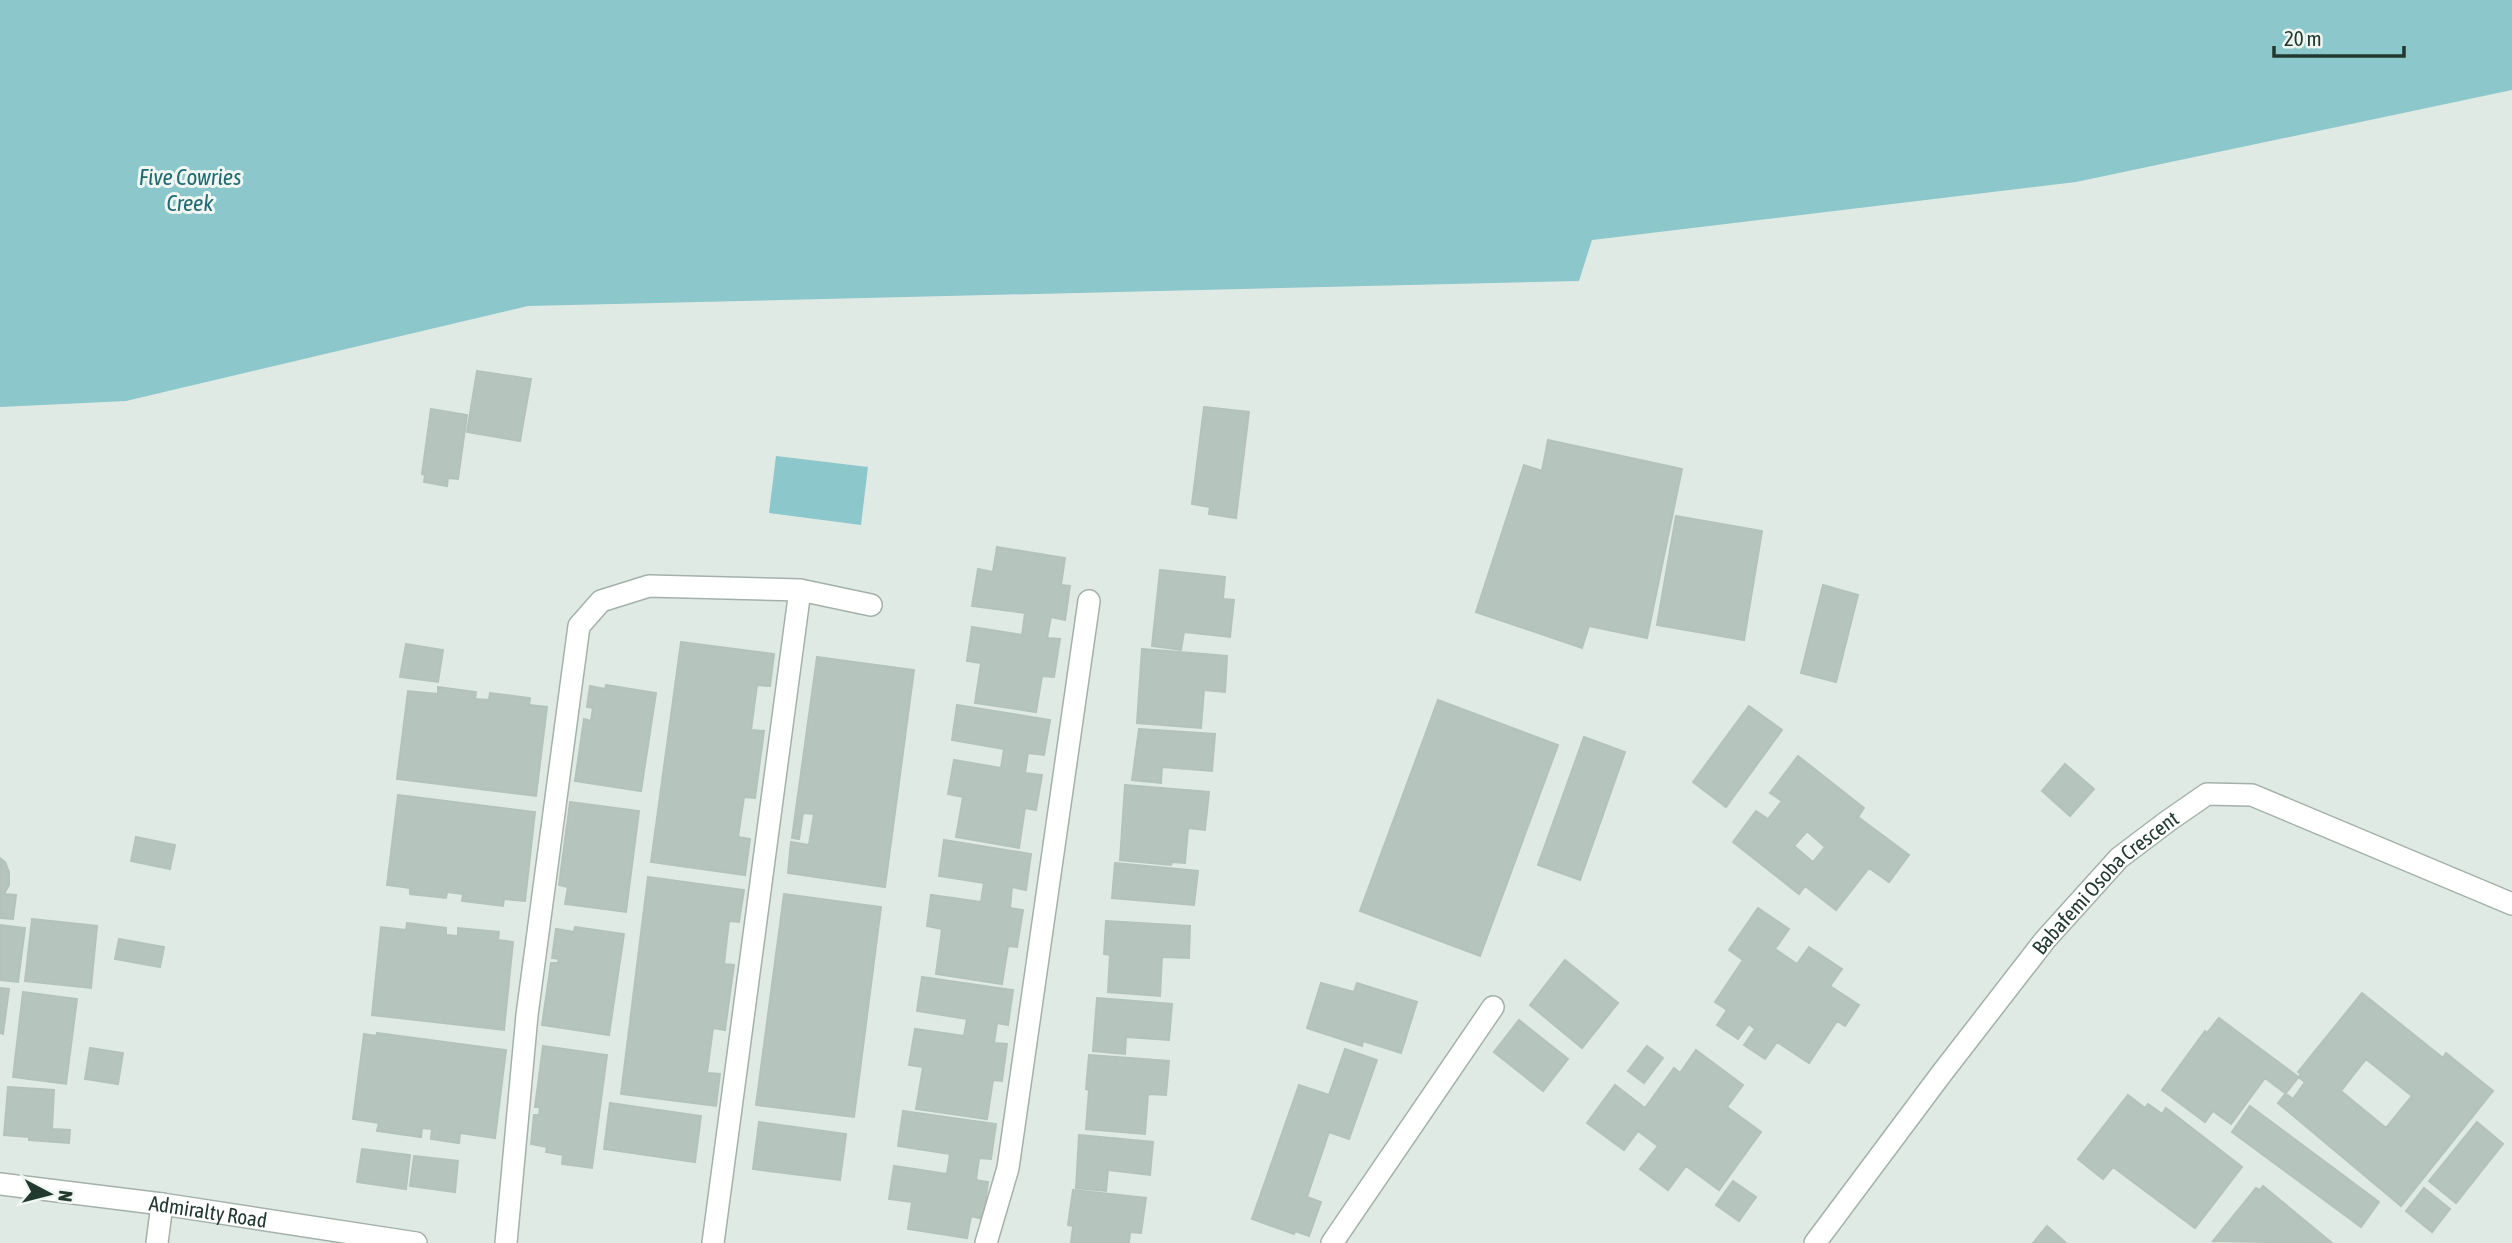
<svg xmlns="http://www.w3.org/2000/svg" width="2512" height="1243" font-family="'Asap Condensed',sans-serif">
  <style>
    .water { fill: #8bc7cb }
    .building { fill: #b5c4bd; stroke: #b3c3bb; stroke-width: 2; fill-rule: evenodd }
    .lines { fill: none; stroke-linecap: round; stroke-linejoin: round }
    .service-casing { stroke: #a3b1aa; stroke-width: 24 }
    .minor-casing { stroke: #a3b1aa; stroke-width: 24 }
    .tertiary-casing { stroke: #a3b1aa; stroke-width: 24 }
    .service { stroke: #fff; stroke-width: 21 }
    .minor { stroke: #fff; stroke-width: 21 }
    .tertiary { stroke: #fff; stroke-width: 21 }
    .labels { text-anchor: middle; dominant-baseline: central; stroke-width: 6; stroke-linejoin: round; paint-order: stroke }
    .street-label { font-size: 21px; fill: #223930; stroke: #f0f7f3 }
    .water-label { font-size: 23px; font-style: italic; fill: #206970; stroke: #f0f7f3 }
  </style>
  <rect width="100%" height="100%" fill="#e0eae4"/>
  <!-- water -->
  <path class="water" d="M 0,0 L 2512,0 L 2512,90 L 2076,182 L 1592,240 L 1579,281 L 528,306 L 126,401 L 0,407 Z
    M 776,456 L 868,467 L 861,525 L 769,513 Z"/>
  <!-- building -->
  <path class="building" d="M 477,371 L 531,379 L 520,441 L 467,432 Z
    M 1204,407 L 1249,412 L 1236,518 L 1209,514 L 1210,507 L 1192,504 Z
    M 431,409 L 467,415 L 458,479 L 448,478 L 447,486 L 424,482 L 425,475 L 422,474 Z
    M 1548,440 L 1682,469 L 1647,638 L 1589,626 L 1582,648 L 1476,612 L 1524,465 L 1542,471 Z
    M 1676,516 L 1762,531 L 1744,640 L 1657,625 Z
    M 997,547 L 1065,558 L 1061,585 L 1070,586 L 1065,620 L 1051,617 L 1047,638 L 1060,639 L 1054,677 L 1042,676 L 1036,712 L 975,703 L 981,663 L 967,661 L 972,627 L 1022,635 L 1025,613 L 972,606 L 978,569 L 993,572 Z
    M 1160,570 L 1225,577 L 1223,599 L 1234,600 L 1230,637 L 1184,632 L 1181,650 L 1152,646 Z
    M 1823,585 L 1858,595 L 1836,682 L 1801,673 Z
    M 681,642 L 774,654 L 770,686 L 757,685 L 751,730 L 764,731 L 755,798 L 744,797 L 738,837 L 750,839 L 745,875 L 651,862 Z
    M 406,644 L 443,650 L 438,682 L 400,677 Z
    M 1142,649 L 1227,656 L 1225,692 L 1204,690 L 1201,728 L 1137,723 Z
    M 817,657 L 914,670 L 885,887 L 788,873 L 791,842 L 809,845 L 814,814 L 803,813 L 799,839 L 792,838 Z
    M 606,685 L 656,693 L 641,791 L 575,781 L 584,719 L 591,721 L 593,708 L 587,707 L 590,686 L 605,689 Z
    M 438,687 L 476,692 L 475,699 L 489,700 L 490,693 L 530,698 L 529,705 L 547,707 L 536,796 L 397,779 L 408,691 L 438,694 Z
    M 1438,700 L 1558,745 L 1480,956 L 1360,911 Z
    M 957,705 L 1050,720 L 1044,755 L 1028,753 L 1025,773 L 1042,775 L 1036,810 L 1025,808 L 1019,848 L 956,837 L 963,797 L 948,794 L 954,760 L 1001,768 L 1004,749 L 952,740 Z
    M 1749,706 L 1782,730 L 1726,807 L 1693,782 Z
    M 1139,729 L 1215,734 L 1212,771 L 1162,767 L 1161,783 L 1132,780 Z
    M 1584,737 L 1625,752 L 1580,880 L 1538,865 Z
    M 1798,756 L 1864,808 L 1858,817 L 1909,855 L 1889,882 L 1869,868 L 1836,910 L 1805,886 L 1799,894 L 1733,842 L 1756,811 L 1768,819 L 1782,801 L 1770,793 ZM 1807,831 L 1825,847 L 1813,862 L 1794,846 Z
    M 2065,764 L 2094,789 L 2070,816 L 2042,791 Z
    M 1125,785 L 1209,792 L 1205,830 L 1188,828 L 1185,863 L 1172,862 L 1171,865 L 1120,860 Z
    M 398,795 L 535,812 L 525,901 L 504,899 L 503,906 L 462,901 L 463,894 L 447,892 L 446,898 L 410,894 L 410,888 L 387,885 Z
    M 570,802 L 639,811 L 626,912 L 565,904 L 568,887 L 559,885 Z
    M 136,837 L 175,845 L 170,869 L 131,861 Z
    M 944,840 L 1031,854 L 1026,890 L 1012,887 L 1010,908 L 1023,910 L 1017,947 L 1008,946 L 1002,984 L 936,974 L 942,929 L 927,926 L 931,895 L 981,902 L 984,883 L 939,876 Z
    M 0,858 L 5,862 L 9,872 L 9,885 L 4,894 L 16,895 L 13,919 L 0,918 Z
    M 1115,863 L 1198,871 L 1194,905 L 1112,898 Z
    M 648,877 L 744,890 L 739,922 L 729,921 L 724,964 L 734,965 L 725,1030 L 713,1028 L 707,1073 L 720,1074 L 716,1106 L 621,1094 Z
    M 784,894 L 881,907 L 854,1117 L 756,1105 Z
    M 1758,908 L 1789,929 L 1775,949 L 1797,964 L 1809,947 L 1842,969 L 1830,986 L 1859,1005 L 1845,1026 L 1837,1021 L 1809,1063 L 1777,1042 L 1765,1059 L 1744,1045 L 1755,1029 L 1749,1024 L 1738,1039 L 1717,1025 L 1727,1010 L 1715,1002 L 1743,960 L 1729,950 Z
    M 32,919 L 97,926 L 91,988 L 25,981 Z
    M 1106,921 L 1190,926 L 1189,958 L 1162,957 L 1160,996 L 1108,992 L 1110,955 L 1104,954 Z
    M 407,923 L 446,928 L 446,935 L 458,936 L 458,928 L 499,932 L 498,940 L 513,942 L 504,1030 L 372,1015 L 381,927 L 406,930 Z
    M 0,925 L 25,928 L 18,982 L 0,980 Z
    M 575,927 L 624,934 L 609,1035 L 542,1025 L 551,963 L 558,963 L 559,959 L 552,958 L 556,929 L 574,932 Z
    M 119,939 L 164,947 L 160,967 L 115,959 Z
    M 1565,960 L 1618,1003 L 1582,1048 L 1530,1005 Z
    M 922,977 L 1013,990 L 1008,1025 L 997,1023 L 994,1043 L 1007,1044 L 1002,1081 L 993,1080 L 987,1119 L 916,1109 L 923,1067 L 909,1065 L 915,1029 L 964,1036 L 967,1019 L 917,1011 Z
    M 1321,983 L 1354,992 L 1357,983 L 1417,1002 L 1401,1053 L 1363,1041 L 1362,1046 L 1307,1028 Z
    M 0,988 L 9,989 L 3,1034 L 0,1033 Z
    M 23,992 L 77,999 L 66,1084 L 13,1077 Z
    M 2362,993 L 2443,1058 L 2446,1053 L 2493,1091 L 2401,1206 L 2278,1103 L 2301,1074 L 2298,1072 ZM 2366,1059 L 2412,1096 L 2386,1128 L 2341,1091 Z
    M 1097,998 L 1172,1004 L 1169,1040 L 1126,1037 L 1125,1054 L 1093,1051 Z
    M 2219,1018 L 2305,1082 L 2293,1099 L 2265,1078 L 2231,1124 L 2213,1111 L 2205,1122 L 2162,1090 L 2205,1031 L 2207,1033 Z
    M 1519,1020 L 1568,1059 L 1543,1091 L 1494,1052 Z
    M 377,1033 L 506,1050 L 495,1138 L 460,1133 L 459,1143 L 431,1139 L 432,1129 L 422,1128 L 421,1137 L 377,1131 L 379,1123 L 353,1119 L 364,1034 L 376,1036 Z
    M 543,1046 L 607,1055 L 592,1168 L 562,1164 L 563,1155 L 546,1152 L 547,1147 L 531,1144 L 534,1115 L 539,1115 L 540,1107 L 535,1107 Z
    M 1647,1046 L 1663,1058 L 1644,1083 L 1628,1071 Z
    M 90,1048 L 123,1053 L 118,1084 L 85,1079 Z
    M 1345,1049 L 1377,1060 L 1349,1139 L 1329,1132 L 1307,1197 L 1321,1202 L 1309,1236 L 1295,1231 L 1294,1234 L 1252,1219 L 1299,1085 L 1329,1095 Z
    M 1696,1050 L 1743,1085 L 1727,1107 L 1761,1132 L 1719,1190 L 1686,1166 L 1668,1190 L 1640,1169 L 1658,1146 L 1638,1131 L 1624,1150 L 1587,1123 L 1615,1085 L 1645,1108 L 1674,1068 L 1680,1073 Z
    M 1089,1055 L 1169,1061 L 1166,1095 L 1148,1094 L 1145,1134 L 1086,1129 L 1089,1090 L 1086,1089 Z
    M 8,1087 L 54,1090 L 52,1129 L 70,1130 L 69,1143 L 29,1140 L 29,1137 L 4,1135 Z
    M 2128,1095 L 2145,1108 L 2148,1104 L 2162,1114 L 2166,1108 L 2242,1167 L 2195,1228 L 2113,1167 L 2103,1179 L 2078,1159 Z
    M 610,1103 L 701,1116 L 695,1162 L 604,1149 Z
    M 2250,1106 L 2379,1202 L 2361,1227 L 2232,1132 Z
    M 903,1111 L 996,1124 L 991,1159 L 979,1158 L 976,1180 L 988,1182 L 983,1219 L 971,1216 L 967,1238 L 908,1229 L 912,1202 L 889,1199 L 894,1166 L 947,1174 L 950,1154 L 898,1146 Z
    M 759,1122 L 846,1134 L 840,1180 L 753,1169 Z
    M 2477,1122 L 2503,1144 L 2456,1203 L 2429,1181 Z
    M 1079,1135 L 1153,1142 L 1150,1175 L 1108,1170 L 1106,1191 L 1076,1188 Z
    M 362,1149 L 410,1155 L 406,1189 L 357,1182 Z
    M 414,1156 L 458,1161 L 455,1192 L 410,1186 Z
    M 1733,1181 L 1756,1197 L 1739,1221 L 1716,1205 Z
    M 2263,1186 L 2332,1243 L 2213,1241 L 2256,1188 L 2260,1190 Z
    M 2424,1188 L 2450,1209 L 2432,1232 L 2406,1211 Z
    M 1073,1190 L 1146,1198 L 1141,1233 L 1130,1232 L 1129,1243 L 1071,1243 L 1073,1226 L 1068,1225 Z
    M 2047,1226 L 2066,1243 L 2033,1243 Z"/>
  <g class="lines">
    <defs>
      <path id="service" d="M 506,1243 L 527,1015 L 579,626 L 601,601 L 649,586 L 800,590 L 871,605
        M 713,1243 L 800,590
        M 986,1243 L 1008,1168 L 1089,601
        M 1332,1243 L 1493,1007"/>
      <g id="minor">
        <path d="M 157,1243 L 162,1204"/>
        <path id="s1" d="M 1815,1243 L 1942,1073 L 2045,940 L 2119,858 L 2168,821 L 2207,794 L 2252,795 L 2512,904"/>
      </g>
      <g id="tertiary">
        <path id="s2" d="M 0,1184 L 162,1204 L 416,1243"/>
      </g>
    </defs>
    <!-- service casing -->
    <use href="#service" class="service-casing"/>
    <!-- minor casing -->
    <use href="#minor" class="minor-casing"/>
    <!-- tertiary casing -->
    <use href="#tertiary" class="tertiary-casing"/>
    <!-- service -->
    <use href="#service" class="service"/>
    <!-- minor -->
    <use href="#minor" class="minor"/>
    <!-- tertiary -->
    <use href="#tertiary" class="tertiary"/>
  </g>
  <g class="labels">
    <!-- street labels -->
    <g class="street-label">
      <text stroke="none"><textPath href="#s1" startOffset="464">Babafemi Osoba Crescent</textPath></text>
      <text stroke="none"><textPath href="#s2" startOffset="210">Admiralty Road</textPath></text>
    </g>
    <!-- water labels -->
    <g class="water-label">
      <text x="190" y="177">Five Cowries<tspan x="190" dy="26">Creek</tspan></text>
    </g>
  </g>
  <!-- north arrow -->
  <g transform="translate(49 1194) rotate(97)" stroke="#f0f7f3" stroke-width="5" paint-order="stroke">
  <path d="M0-5L12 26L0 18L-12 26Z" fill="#223930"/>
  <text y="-10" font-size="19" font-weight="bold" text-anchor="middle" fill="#223930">N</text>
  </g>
  <!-- scale -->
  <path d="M2274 46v10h130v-10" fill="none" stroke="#223930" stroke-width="3.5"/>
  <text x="2284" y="46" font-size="21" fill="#223930" stroke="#f0f7f3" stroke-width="5" paint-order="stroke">20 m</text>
</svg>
